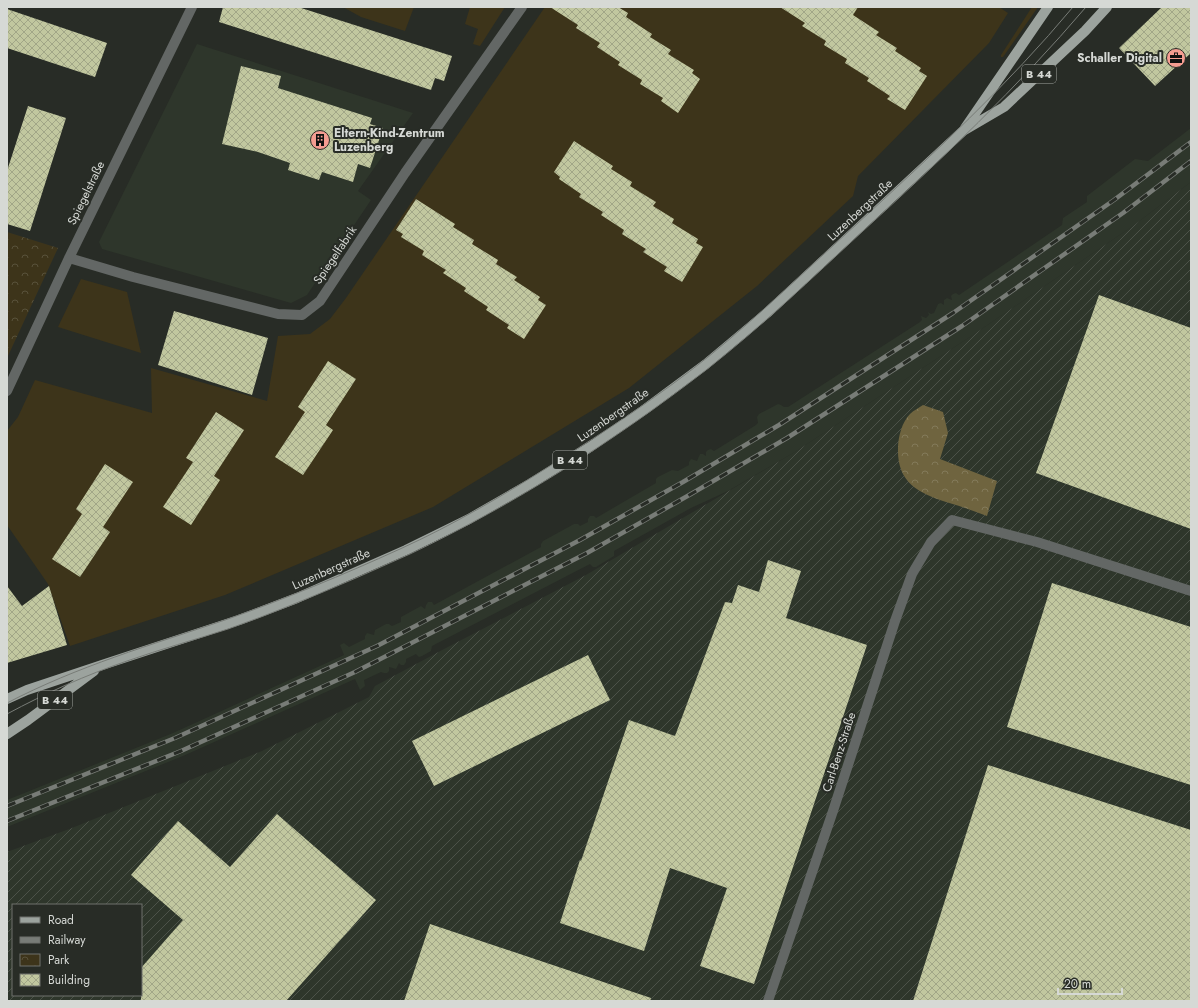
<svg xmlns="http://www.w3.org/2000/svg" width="1198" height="1008" font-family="Jost,sans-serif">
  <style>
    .built { fill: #2e362b }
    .industrial { fill: url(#industrial-furrows); fill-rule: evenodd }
    .green { fill: #3d341a }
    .forest { fill: url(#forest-crowns) }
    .park { fill: url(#park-crowns) }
    .building { fill: url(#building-cross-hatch) }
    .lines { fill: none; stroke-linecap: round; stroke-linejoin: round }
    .minor { stroke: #636765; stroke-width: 10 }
    .major { stroke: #9ca39e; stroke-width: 10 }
    .tram { stroke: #787c77; stroke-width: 1 }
    .rail-casing { stroke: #787c77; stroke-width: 4.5 }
    .rail { stroke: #282c26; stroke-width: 3; stroke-dasharray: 9; stroke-linecap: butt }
    .labels { text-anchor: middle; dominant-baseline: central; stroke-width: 4; stroke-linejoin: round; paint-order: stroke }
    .shield { fill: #282c26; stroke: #a2a5a0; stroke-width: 1 }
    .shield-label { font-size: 11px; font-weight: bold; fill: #d6d9d5 }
    .poi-label { font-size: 12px; font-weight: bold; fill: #d6d9d5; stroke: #282c26; text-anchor: end }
    .street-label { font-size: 12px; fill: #d6d9d5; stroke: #282c26 }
  </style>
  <defs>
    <pattern id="industrial-furrows" width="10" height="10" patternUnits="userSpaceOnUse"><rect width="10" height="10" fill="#2e362b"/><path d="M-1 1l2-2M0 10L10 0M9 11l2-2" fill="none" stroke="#4c5249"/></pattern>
    <pattern id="forest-crowns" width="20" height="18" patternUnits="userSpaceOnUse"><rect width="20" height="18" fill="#6f643f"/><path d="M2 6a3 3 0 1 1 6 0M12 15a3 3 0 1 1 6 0" fill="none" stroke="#837a5a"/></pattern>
    <pattern id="park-crowns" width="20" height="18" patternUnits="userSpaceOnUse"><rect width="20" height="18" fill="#3d341a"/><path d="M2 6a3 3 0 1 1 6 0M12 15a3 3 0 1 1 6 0" fill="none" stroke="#58513a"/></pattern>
    <pattern id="building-cross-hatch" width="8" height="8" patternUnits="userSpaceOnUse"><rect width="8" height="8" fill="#c1c79f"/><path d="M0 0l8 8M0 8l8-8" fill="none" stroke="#a1a687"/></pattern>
  </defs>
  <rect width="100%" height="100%" fill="#282c26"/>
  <!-- built -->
  <path class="built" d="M 197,44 L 413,113 L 358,191 L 371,200 L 307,295 L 291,303 L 102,249 L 99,242 Z
    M 1191,128 L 1191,182 L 1133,226 L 970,337 L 795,452 L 728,491 L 691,508 L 614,551 L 614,556 L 596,567 L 593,567 L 590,564 L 432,646 L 431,651 L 422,656 L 419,657 L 416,654 L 406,659 L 406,662 L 404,665 L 401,665 L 399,663 L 396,669 L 389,667 L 389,671 L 387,673 L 384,673 L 381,672 L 364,680 L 365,686 L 360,690 L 355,679 L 183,756 L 7,827 L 7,800 L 173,733 L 344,655 L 340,645 L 344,643 L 349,647 L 365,639 L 365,636 L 367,633 L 374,635 L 375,630 L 386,624 L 389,624 L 392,626 L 401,622 L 401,617 L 421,606 L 425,609 L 426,605 L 428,602 L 432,602 L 434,605 L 541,547 L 541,544 L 543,541 L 574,524 L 578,524 L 580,526 L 588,522 L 588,519 L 590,516 L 594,516 L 596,518 L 656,483 L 656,479 L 658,477 L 672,470 L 678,471 L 689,465 L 689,462 L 691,459 L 697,461 L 700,454 L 703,454 L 706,456 L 706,452 L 708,450 L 711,449 L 714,451 L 756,425 L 758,423 L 757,417 L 759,414 L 778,404 L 781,405 L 784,407 L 788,407 L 920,322 L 922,320 L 921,316 L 926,318 L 929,315 L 928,312 L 931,314 L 934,313 L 938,304 L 941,303 L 944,305 L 944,300 L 947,298 L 952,300 L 951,296 L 953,294 L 956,293 L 959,295 L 1062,225 L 1063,218 L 1087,202 L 1087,196 L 1135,159 L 1148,161 Z"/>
  <!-- industrial -->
  <path class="industrial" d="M 1191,182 L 1191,1001 L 7,1001 L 7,852 L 72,828 L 262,751 L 369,697 L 375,686 L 446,648 L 586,575 L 795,452 L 970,337 L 1133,226 ZM 13,905 L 141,905 L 141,995 L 13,995 Z"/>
  <!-- green -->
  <path class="green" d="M 343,7 L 414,7 L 405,31 L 361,17 Z
    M 470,7 L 505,7 L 480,46 L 473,44 L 478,29 L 465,24 Z
    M 545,7 L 999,7 L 1008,13 L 989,43 L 858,176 L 853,196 L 757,286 L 629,388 L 433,507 L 225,595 L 70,646 L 48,584 L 7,525 L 7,431 L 18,417 L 35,380 L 152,413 L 151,368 L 267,401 L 278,336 L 310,334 L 330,319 L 346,298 Z
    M 1032,7 L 1038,7 L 1003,57 L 1001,57 L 1001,55 Z
    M 81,279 L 127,292 L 141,353 L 58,327 Z"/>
  <!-- forest -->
  <path class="forest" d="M 923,405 L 943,412 L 948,433 L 940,459 L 997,481 L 987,516 C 974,511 960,506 946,502 C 917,492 897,482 898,448 C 898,437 902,422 910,414 C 914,410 919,408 923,405 Z"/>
  <!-- park -->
  <path class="park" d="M 7,232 L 58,248 L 7,358 Z"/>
  <!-- building -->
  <path class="building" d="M 223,7 L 298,7 L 452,56 L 444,81 L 435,78 L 431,90 L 219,22 Z
    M 550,7 L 618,7 L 628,13 L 626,17 L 652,34 L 650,37 L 671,50 L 668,54 L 694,70 L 692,73 L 700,79 L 678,113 L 661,101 L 663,98 L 640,84 L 642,80 L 618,65 L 620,62 L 597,47 L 600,43 L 576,28 L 578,25 Z
    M 780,7 L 858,7 L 853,15 L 879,32 L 876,35 L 897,48 L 895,51 L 921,68 L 919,71 L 927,76 L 905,110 L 887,99 L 890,96 L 867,81 L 869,78 L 845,63 L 847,59 L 824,45 L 826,41 L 802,26 L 805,23 Z
    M 1162,7 L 1191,7 L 1191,53 L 1155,86 L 1119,48 Z
    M 7,9 L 107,43 L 95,77 L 7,48 Z
    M 241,66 L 281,76 L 278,88 L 372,118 L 370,124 L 383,128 L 370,168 L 358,164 L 353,182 L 322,172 L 319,180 L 288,170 L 290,163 L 258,152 L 222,144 Z
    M 28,106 L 66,118 L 30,231 L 7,224 L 7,171 Z
    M 574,141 L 613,166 L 611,169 L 632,182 L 630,186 L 656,202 L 653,206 L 674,219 L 672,223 L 698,239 L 696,243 L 703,247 L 682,282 L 664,271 L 667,267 L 643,252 L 646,249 L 622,234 L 624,230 L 601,215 L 603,212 L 579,197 L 581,194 L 559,179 L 560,177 L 554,172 Z
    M 416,199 L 455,224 L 453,227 L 474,240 L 472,244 L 498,260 L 496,264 L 517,277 L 514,280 L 540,297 L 538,300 L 546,305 L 524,339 L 507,328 L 509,325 L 486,310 L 488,307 L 464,291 L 466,288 L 443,273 L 446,270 L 422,255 L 424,251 L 401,237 L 403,234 L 396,230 Z
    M 1099,295 L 1191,328 L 1191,529 L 1036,473 Z
    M 174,311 L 268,338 L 252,395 L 158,365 Z
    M 328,361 L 356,379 L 326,425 L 333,430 L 303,475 L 275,457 L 305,412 L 298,407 Z
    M 216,412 L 244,430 L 214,476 L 220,480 L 191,525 L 163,507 L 193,462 L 186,458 Z
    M 105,464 L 133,482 L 103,527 L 110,532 L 80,577 L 52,559 L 82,514 L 76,509 Z
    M 768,560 L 801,571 L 786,618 L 867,645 L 754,984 L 700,966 L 727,888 L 670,868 L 644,951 L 560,923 L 580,860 L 581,861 L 629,720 L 675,736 L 725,602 L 732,603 L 738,585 L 759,592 Z
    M 1052,583 L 1191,627 L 1191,785 L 1007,727 Z
    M 7,586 L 22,606 L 49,586 L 67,645 L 7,663 Z
    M 588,655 L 610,700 L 434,786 L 412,741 Z
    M 988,765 L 1191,830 L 1191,1001 L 913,1001 Z
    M 277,814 L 376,900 L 286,1001 L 141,1001 L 141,968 L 183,920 L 131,875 L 178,821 L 230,867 Z
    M 430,924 L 651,998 L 650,1001 L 404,1001 Z"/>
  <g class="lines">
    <!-- minor -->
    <path class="minor" d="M 69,258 L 133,277 L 278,314 L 302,315 L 320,301 L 405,173 L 522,7
      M 7,391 L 69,258 L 192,7
      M 768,1001 L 833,811 L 895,621 L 912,574 L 931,542 L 952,520 L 1037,542 L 1191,591"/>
    <!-- major -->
    <path class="major" d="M 965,128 L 1048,7
      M 7,699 L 27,690 L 102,665 L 239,620 L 297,598 L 406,550 L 469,519 L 530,484 L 590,447 L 644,410 L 706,364 L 767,313 L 963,131 L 1004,107 L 1085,31 L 1107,7
      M 7,734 L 28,720 L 94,671"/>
    <!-- tram -->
    <path class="tram" d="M 7,703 C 78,666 151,645 225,620 C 285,599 343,575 400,549 C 453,525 504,495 553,464 C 606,431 659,396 708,357 C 760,315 808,268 858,223 C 933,154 1008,85 1073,7
      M 7,714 C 46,693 86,675 127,661 C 161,649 194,640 228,629 C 271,614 314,596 356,578 C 374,570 392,562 410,554 C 515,504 614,441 706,370 C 761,327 812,278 863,231 C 941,160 1018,87 1086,7"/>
    <defs>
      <path id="rail" d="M 7,806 L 175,738 L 377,646 L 580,540 L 683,482 L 779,425 L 953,313 L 1114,200 L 1191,142
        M 7,821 L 181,751 L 355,672 L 587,553 L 691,494 L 787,438 L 962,326 L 1123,213 L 1191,161"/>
    </defs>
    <!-- rail casing -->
    <use href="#rail" class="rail-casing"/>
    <!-- rail -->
    <use href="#rail" class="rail"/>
  </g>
  <!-- icons -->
  <defs>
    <symbol id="office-disc" viewBox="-11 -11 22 22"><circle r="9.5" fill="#f59c91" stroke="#282c26"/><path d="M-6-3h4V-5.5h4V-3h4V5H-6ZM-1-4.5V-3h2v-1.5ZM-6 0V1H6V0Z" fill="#111"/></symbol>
    <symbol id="building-disc" viewBox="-11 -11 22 22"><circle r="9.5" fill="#f59c91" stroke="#282c26"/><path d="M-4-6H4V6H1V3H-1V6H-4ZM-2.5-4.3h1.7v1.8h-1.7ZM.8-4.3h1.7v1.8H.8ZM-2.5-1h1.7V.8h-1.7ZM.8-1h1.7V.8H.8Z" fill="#111"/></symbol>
  </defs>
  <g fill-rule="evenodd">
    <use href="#office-disc" x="1165" y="47" width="22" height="22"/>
    <use href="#building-disc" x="309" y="129" width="22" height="22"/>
  </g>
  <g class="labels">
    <!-- shield labels -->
    <g class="shield">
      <rect x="1022" y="65" width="34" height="18" rx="3"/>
      <rect x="553" y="451" width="34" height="18" rx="3"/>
      <rect x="38" y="691" width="34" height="18" rx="3"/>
    </g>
    <g class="shield-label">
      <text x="1039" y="74">B 44</text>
      <text x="570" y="460">B 44</text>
      <text x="55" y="700">B 44</text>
    </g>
    <!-- poi labels -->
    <g class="poi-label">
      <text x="1162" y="58">Schaller Digital</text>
      <text x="334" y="133" text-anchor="start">Eltern-Kind-Zentrum<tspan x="334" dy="14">Luzenberg</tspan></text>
    </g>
    <!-- street labels -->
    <g class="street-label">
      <text transform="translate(86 193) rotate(-64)">Spiegelstraße</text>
      <text transform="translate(860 210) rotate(-43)">Luzenbergstraße</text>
      <text transform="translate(335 255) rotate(-56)">Spiegelfabrik</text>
      <text transform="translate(613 415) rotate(-35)">Luzenbergstraße</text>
      <text transform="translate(331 569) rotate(-24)">Luzenbergstraße</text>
      <text transform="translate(839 752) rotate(-72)">Carl-Benz-Straße</text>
    </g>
  </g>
  <!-- border -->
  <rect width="1198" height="1008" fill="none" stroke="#d6d9d5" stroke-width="16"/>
  <!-- legend -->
  <rect x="12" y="904" width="130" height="92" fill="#282c26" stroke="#6e716c"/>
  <rect x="20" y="917" width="20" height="6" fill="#9ca39e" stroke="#6e716c"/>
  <text x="48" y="924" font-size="12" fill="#d6d9d5">Road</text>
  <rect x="20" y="937" width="20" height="6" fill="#787c77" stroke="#6e716c"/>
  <text x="48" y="944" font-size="12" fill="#d6d9d5">Railway</text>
  <rect x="20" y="954" width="20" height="12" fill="url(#park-crowns)" stroke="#6e716c"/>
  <text x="48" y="964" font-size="12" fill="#d6d9d5">Park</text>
  <rect x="20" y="974" width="20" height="12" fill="url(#building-cross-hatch)" stroke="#6e716c"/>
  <text x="48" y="984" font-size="12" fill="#d6d9d5">Building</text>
  <!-- scale -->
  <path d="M1058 988v6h64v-6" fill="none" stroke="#d6d9d5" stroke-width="2"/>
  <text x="1064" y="988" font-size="12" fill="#d6d9d5" stroke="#282c26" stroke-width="3" paint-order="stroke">20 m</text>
</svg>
